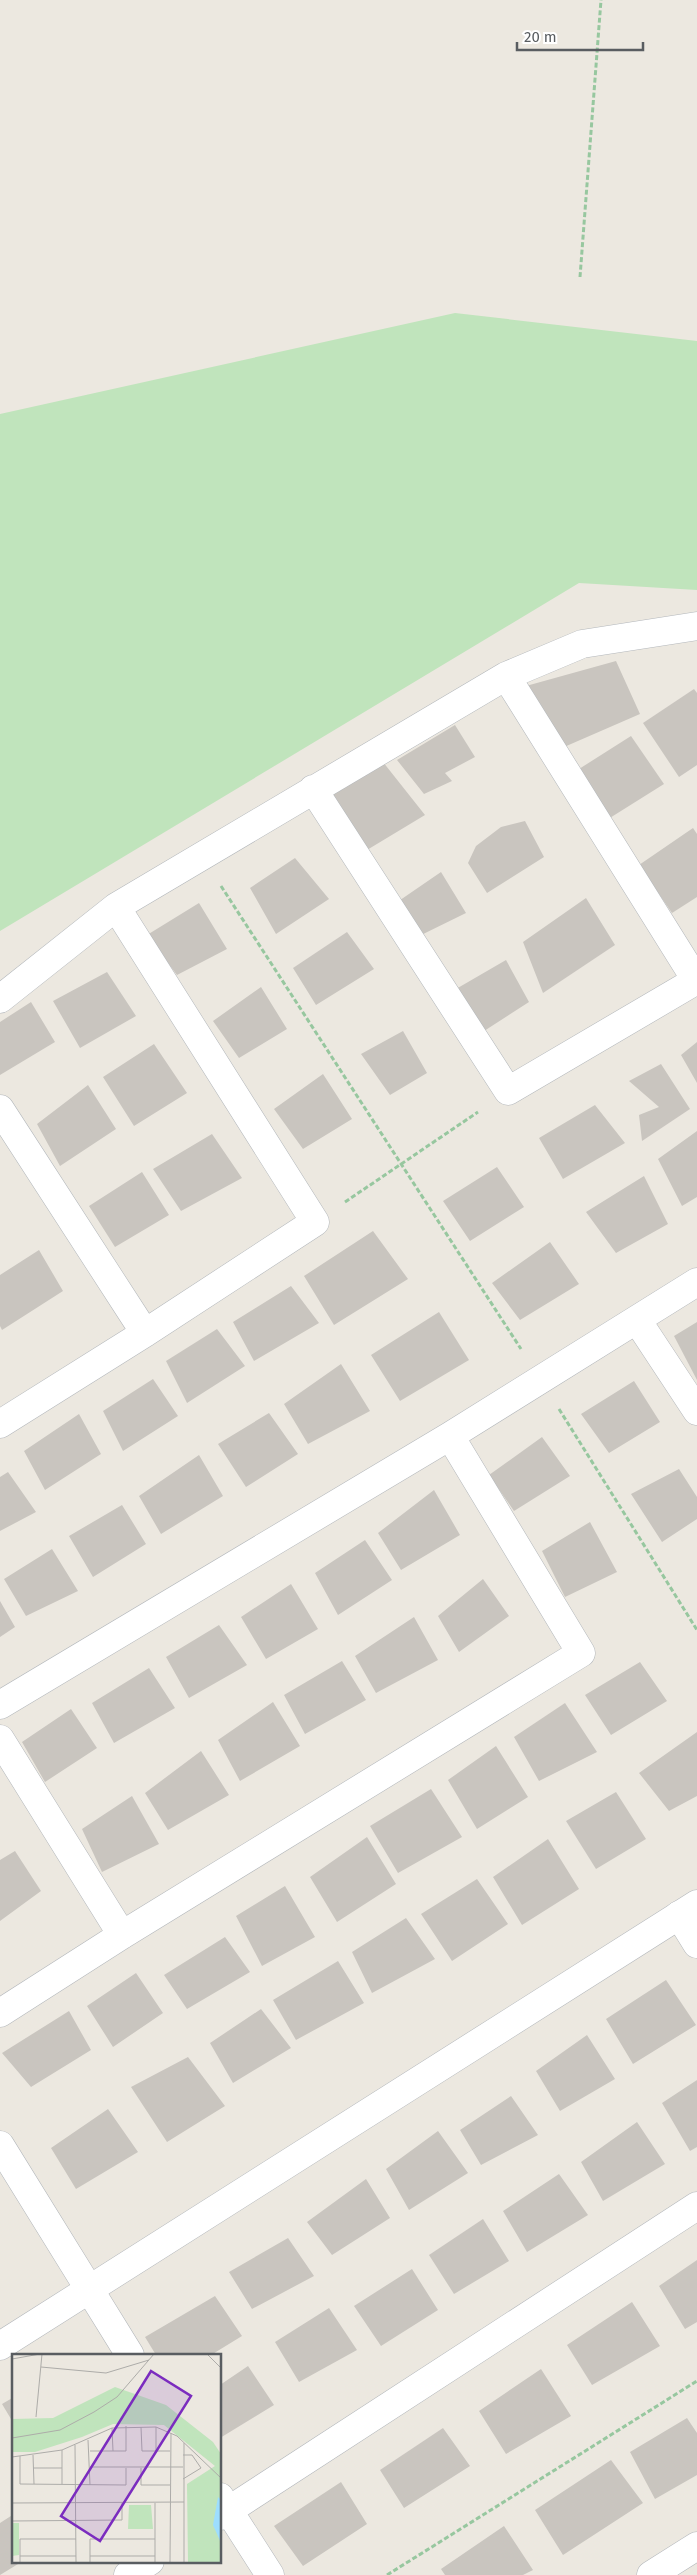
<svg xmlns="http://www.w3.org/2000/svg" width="697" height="2575" font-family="'Fira Sans',sans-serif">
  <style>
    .green { fill: #c0e4bc }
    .building { fill: #c9c5bf }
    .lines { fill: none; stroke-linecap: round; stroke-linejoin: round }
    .minor-casing { stroke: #b3b7bb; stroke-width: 29 }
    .tertiary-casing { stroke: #b3b7bb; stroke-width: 29 }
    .path { stroke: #97c79f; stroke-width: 3; stroke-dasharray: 5 2.5; stroke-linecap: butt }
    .minor { stroke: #fff; stroke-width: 28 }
    .tertiary { stroke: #fff; stroke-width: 28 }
    .inset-road { fill: none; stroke: #adaca9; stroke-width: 1 }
    .view { fill: #7b2cbf; fill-opacity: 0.15; stroke: #7b2cbf; stroke-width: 2.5 }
    .inset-edge { fill: none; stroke: #595d61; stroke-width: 2.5 }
  </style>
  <rect width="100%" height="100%" fill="#ece8e0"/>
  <!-- green -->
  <path class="green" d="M 455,313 L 697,341 L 697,590 L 579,583 L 0,931 L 0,414 Z"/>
  <!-- building -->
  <path class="building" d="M 616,661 L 640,714 L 548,754 L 526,686 Z
    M 694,689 L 697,693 L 697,765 L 679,777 L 643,723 Z
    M 455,725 L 475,757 L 445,773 L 452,781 L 424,794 L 397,760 Z
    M 631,736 L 664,784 L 605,821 L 568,776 Z
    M 383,762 L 425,815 L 357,856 L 319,798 Z
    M 525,821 L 544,857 L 487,893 L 468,863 L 476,846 L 501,827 Z
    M 693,828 L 697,834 L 697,897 L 672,913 L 639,865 Z
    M 295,858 L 329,899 L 276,934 L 250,888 Z
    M 441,872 L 466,913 L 411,940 L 390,907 Z
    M 586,898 L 615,945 L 543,993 L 523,942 Z
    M 199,903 L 227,949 L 177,975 L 147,935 Z
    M 347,932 L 374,969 L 316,1005 L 293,968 Z
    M 506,960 L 529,1002 L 481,1033 L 456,989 Z
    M 107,972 L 136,1016 L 80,1048 L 53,1001 Z
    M 261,987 L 287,1029 L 239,1058 L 213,1021 Z
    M 31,1002 L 55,1042 L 0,1075 L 0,1022 Z
    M 403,1031 L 427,1073 L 390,1095 L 361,1054 Z
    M 697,1042 L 697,1083 L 681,1055 Z
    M 154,1044 L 187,1093 L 134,1126 L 103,1077 Z
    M 661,1064 L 690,1109 L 642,1141 L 639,1115 L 659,1107 L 629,1081 Z
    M 323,1074 L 352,1119 L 303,1149 L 274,1109 Z
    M 88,1085 L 116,1129 L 60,1166 L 37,1124 Z
    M 595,1105 L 625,1143 L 563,1179 L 539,1138 Z
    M 697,1131 L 697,1197 L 682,1206 L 658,1159 Z
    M 212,1134 L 242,1178 L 181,1211 L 153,1169 Z
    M 497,1167 L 524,1207 L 470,1241 L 443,1201 Z
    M 142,1172 L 169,1215 L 115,1247 L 89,1206 Z
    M 644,1176 L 668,1224 L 616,1253 L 586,1212 Z
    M 373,1231 L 408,1279 L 334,1325 L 304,1276 Z
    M 550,1242 L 579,1284 L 520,1320 L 492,1283 Z
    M 39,1250 L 63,1291 L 2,1330 L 0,1326 L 0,1275 Z
    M 291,1286 L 319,1323 L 254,1361 L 233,1322 Z
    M 439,1312 L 469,1360 L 400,1401 L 371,1355 Z
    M 697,1322 L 697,1380 L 674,1336 Z
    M 217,1329 L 245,1366 L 187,1403 L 166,1361 Z
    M 341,1364 L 370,1411 L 308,1444 L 284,1404 Z
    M 153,1379 L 178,1416 L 123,1451 L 103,1411 Z
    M 634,1381 L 660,1422 L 609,1453 L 581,1414 Z
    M 269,1413 L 298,1454 L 246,1487 L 218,1444 Z
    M 79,1414 L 101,1454 L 45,1490 L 24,1451 Z
    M 542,1437 L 570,1476 L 514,1511 L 489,1475 Z
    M 199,1455 L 223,1496 L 161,1534 L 139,1496 Z
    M 679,1469 L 697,1497 L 697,1519 L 662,1542 L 631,1494 Z
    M 8,1472 L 36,1512 L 0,1531 L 0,1477 Z
    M 434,1490 L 460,1535 L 401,1570 L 378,1533 Z
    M 122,1505 L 146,1544 L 93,1577 L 69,1536 Z
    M 590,1522 L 617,1572 L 565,1597 L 542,1551 Z
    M 365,1540 L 392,1580 L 338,1615 L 315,1573 Z
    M 52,1549 L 78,1591 L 26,1616 L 4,1579 Z
    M 483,1579 L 509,1616 L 459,1652 L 438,1616 Z
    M 291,1584 L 318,1629 L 266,1659 L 241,1617 Z
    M 0,1601 L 15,1627 L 0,1637 Z
    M 414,1617 L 438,1660 L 376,1693 L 355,1656 Z
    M 219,1625 L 247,1665 L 189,1698 L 166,1657 Z
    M 342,1661 L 366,1700 L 305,1734 L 284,1695 Z
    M 640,1662 L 667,1701 L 611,1735 L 585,1695 Z
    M 149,1668 L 175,1708 L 114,1743 L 92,1703 Z
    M 273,1702 L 300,1746 L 240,1781 L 218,1740 Z
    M 565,1703 L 597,1752 L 539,1781 L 514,1737 Z
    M 71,1709 L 97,1748 L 45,1782 L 22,1742 Z
    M 697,1732 L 697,1796 L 669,1811 L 639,1773 Z
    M 496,1746 L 528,1797 L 477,1829 L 448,1780 Z
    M 201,1751 L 229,1795 L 168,1830 L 145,1793 Z
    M 431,1789 L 462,1837 L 398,1873 L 370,1826 Z
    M 616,1792 L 646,1839 L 596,1869 L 566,1821 Z
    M 132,1796 L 159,1844 L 102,1872 L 82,1829 Z
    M 367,1837 L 396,1884 L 337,1922 L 310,1877 Z
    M 548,1839 L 579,1889 L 522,1925 L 493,1877 Z
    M 15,1851 L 41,1891 L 0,1921 L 0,1860 Z
    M 477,1879 L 508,1924 L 452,1961 L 421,1914 Z
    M 285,1886 L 315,1937 L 262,1966 L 236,1916 Z
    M 406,1918 L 435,1959 L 372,1993 L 352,1952 Z
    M 225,1937 L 250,1972 L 187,2009 L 164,1975 Z
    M 338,1961 L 364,2003 L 296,2040 L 273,2000 Z
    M 136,1973 L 163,2013 L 113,2047 L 87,2006 Z
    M 666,1980 L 696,2025 L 633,2064 L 606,2019 Z
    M 261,2009 L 291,2048 L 233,2083 L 210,2043 Z
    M 69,2011 L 91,2050 L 31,2087 L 2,2053 Z
    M 587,2035 L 615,2079 L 560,2111 L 536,2071 Z
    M 188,2057 L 225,2106 L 167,2142 L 131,2087 Z
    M 697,2080 L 697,2147 L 690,2151 L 662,2103 Z
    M 511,2096 L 538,2135 L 481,2165 L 460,2130 Z
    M 108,2109 L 138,2152 L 76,2189 L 51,2148 Z
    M 637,2122 L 665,2164 L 603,2201 L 581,2162 Z
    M 438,2131 L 468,2173 L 409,2210 L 386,2169 Z
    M 559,2174 L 588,2215 L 527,2252 L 503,2211 Z
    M 366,2179 L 390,2218 L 332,2255 L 307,2222 Z
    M 483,2219 L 509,2261 L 454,2294 L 429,2255 Z
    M 288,2238 L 314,2276 L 252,2309 L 229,2272 Z
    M 697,2260 L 697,2322 L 685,2329 L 659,2286 Z
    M 412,2269 L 438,2310 L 381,2346 L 354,2306 Z
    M 215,2296 L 242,2336 L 211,2355 L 156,2355 L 145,2337 Z
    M 632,2302 L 660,2346 L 592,2385 L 567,2345 Z
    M 329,2308 L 357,2350 L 299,2382 L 275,2342 Z
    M 248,2366 L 274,2405 L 220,2438 L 220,2385 Z
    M 541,2369 L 571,2416 L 506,2454 L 479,2411 Z
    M 14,2397 L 14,2424 L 2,2404 Z
    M 687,2418 L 697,2433 L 697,2475 L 655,2499 L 630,2452 Z
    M 443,2428 L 470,2466 L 404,2508 L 380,2470 Z
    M 611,2460 L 643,2503 L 563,2555 L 535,2510 Z
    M 341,2482 L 367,2524 L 303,2566 L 274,2526 Z
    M 14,2514 L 14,2561 L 23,2561 L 0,2575 L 0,2523 Z
    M 504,2526 L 533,2570 L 523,2575 L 445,2575 L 441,2569 Z"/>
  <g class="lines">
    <defs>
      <path id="minor" d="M 506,676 L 696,980
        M 313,789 L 508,1091 L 697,980
        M 0,999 L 116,907 L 506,676 L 582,644 L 697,626
        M 0,1109 L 145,1333
        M 637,1320 L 697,1411
        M 0,1424 L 145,1333 L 315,1222 L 116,907
        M 0,1705 L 450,1436 L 697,1282
        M 0,1739 L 122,1935
        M 679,1915 L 697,1944
        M 0,2013 L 122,1935 L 581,1653 L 450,1436
        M 0,2145 L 130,2355
        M 220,2497 L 270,2575
        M 220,2516 L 697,2206
        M 128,2575 L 150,2561
        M 651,2575 L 697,2546"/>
      <path id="tertiary" d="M 0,2346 L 697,1904"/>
    </defs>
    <!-- minor casing -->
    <use href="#minor" class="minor-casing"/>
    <!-- tertiary casing -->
    <use href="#tertiary" class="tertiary-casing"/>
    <!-- path -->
    <path class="path" d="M 580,277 L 601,0
      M 221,886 L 521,1349
      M 345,1202 L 478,1112
      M 559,1409 L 697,1630
      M 387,2575 L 697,2381"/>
    <!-- minor -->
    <use href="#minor" class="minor"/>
    <!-- tertiary -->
    <use href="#tertiary" class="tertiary"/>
  </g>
  <!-- overview -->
  <g transform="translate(12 2354)">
    <rect width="209" height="209" fill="#ece8e0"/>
    <path d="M 103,33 L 154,51 L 201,88 L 209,100 L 209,208 L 176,208 L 175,130 L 203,112 L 152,71 L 101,70 L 70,83 L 23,98 L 0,98 L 0,65 L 41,64 ZM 117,151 L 139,151 L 141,175 L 116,175 ZM 0,169 L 7,169 L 7,201 L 0,202 Z" fill="#c0e4bc"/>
    <path d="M 206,143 L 209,146 L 209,189 L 201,171 Z" fill="#9ddeff"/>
    <path class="inset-road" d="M 195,0 L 209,14M 0,5 L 28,0M 29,13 L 94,19 L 137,6M 24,63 L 30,0M 129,73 L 130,97 L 158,97M 144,73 L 144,97M 100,74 L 101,97M 0,84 L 48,76 L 82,58 L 105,43 L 142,0M 76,86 L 78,131M 172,89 L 172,208M 63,91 L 64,208M 50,96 L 50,130M 78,97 L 114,97 L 114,72M 21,101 L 22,130M 171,101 L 180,101 L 189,114 L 171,125M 8,102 L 8,130 L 114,131 L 114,114M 0,103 L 50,96 L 100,74 L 144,73 L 165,82 L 209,124M 78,113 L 171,113M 21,114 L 50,114M 129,114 L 129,131 L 158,131M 0,149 L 172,148M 143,149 L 143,208M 0,167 L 110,166 L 110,149M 8,202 L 64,202M 78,202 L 143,202M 8,208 L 8,185 L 64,185M 78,208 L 78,185 L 143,185M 158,208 L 159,79"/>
    <path class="view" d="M 139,17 L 179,42 L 88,187 L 49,162 Z"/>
    <rect width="209" height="209" class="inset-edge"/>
  </g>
  <!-- scale -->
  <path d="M517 42v8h126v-8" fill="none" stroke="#595d61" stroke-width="2.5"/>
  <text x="524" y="42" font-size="15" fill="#595d61" stroke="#ffffff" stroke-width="4" paint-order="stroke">20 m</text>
</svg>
